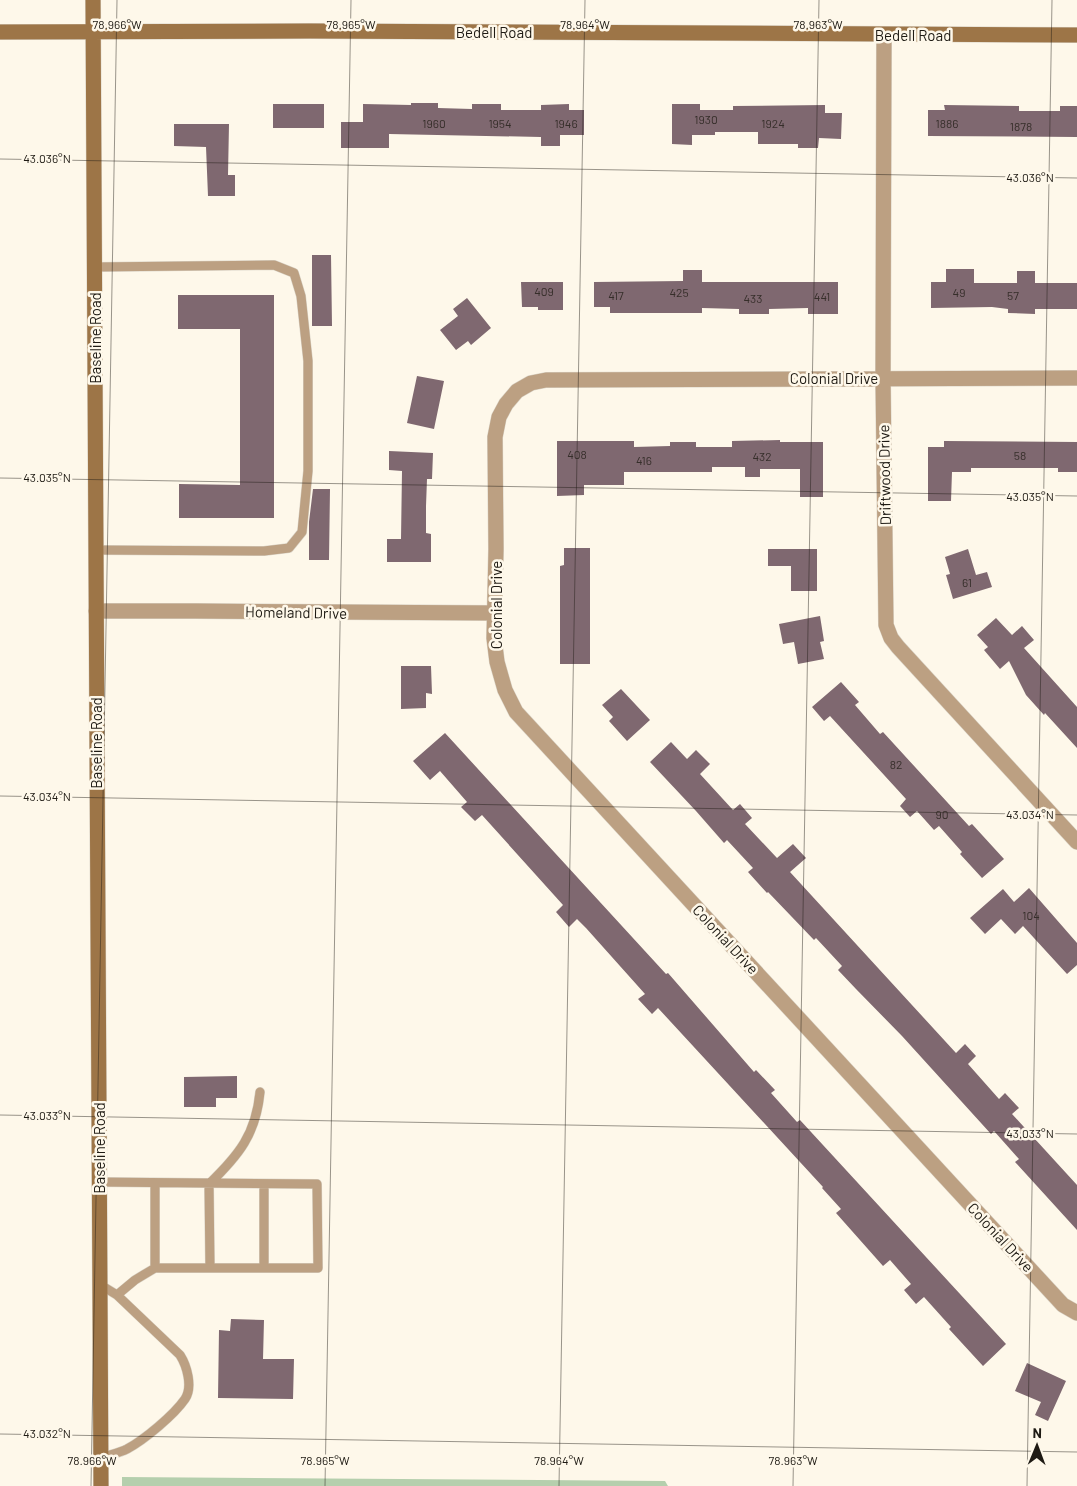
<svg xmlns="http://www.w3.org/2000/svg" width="1077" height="1486" font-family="Barlow,sans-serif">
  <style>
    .green { fill: #b5cfad }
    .building { fill: #7f6870 }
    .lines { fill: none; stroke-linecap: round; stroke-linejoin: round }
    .lane-casing { stroke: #dad4c8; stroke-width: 10 }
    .street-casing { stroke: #dad4c8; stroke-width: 16 }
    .secondary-casing { stroke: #dad4c8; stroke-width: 16 }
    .lane { stroke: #bca082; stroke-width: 9 }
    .street { stroke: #bca082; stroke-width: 15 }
    .secondary { stroke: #9d7547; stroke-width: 15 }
    .ticks { fill: none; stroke: #1e1a13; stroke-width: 1; stroke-opacity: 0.45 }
    .labels { text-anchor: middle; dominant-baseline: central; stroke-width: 5; stroke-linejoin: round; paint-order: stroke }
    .number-label { font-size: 12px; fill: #362e2a }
    .street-label { font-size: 15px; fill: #1e1a13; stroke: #fef8ea }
    .ticks-label { font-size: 12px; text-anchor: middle; fill: #1e1a13; stroke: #fef8ea; stroke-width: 5; stroke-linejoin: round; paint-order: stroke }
  </style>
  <rect width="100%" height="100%" fill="#fef8ea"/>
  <!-- green -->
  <path class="green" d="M 122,1477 L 665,1481 L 668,1486 L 122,1486 Z"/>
  <!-- building -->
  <path class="building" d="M 411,103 L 438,103 L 438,108 L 472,109 L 472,104 L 501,104 L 501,110 L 541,110 L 541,105 L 569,104 L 569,110 L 584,110 L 584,135 L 560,135 L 560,146 L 541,146 L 541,137 L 389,134 L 389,148 L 341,148 L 341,122 L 363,122 L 363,104 L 411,105 Z
    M 273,104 L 324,104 L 324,128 L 273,128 Z
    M 672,104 L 700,104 L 700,110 L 733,110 L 733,106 L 825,105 L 825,113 L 842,113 L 841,139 L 819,138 L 818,148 L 798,148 L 798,144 L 758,144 L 758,132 L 715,132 L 715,135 L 692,135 L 692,145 L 672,144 Z
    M 944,105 L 1019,106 L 1019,111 L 1060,111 L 1060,106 L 1077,106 L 1077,137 L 928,136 L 928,110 L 945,110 Z
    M 174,124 L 229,124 L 228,175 L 235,175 L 235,196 L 208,196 L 206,147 L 174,146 Z
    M 312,255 L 331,255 L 332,326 L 312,326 Z
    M 946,269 L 974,269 L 974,283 L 1017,283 L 1017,271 L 1035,271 L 1035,283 L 1077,283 L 1077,309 L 1035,309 L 1035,314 L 1008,313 L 1008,309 L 992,307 L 931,308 L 931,282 L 946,282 Z
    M 683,270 L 702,270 L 702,282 L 838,282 L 838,314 L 808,314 L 808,308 L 769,309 L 769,314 L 739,314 L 739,309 L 702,308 L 702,313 L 610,313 L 610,307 L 594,307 L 594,282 L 683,281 Z
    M 521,282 L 563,282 L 563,310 L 538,310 L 538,307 L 522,307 Z
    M 178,295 L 274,295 L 274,518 L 179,518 L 179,484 L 240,485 L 240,329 L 178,329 Z
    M 467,298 L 491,328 L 471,345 L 468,341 L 456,350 L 440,330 L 458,316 L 453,309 Z
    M 417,376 L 444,381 L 434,429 L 407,423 Z
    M 780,440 L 780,442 L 823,442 L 823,497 L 800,497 L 800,469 L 760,469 L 760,477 L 745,477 L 745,467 L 712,467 L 712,472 L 624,472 L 624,485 L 584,485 L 584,495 L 557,496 L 557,441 L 634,441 L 634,447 L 670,446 L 670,442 L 696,442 L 696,447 L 732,447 L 732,441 Z
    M 944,441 L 1077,442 L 1077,472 L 1058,472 L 1058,468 L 971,468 L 971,472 L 952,472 L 951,501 L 928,501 L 928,447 L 944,447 Z
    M 389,451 L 433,453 L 432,479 L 427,479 L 426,506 L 426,533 L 431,534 L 431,562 L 387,562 L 387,539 L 401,539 L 402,471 L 389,470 Z
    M 313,489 L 330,489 L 329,560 L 309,560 L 309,522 Z
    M 564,548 L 590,548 L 590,664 L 560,664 L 560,566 L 564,565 Z
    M 768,549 L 817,549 L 817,591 L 791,591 L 791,566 L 768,566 Z
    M 968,549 L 976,575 L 987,572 L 992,587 L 953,599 L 946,575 L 950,574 L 945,557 Z
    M 820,616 L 824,641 L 820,642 L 824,659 L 798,664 L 794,642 L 783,644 L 779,624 Z
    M 996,618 L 1012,635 L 1022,626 L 1034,640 L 1024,648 L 1077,707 L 1077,748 L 1045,713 L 1044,715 L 1026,695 L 1009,661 L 1000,669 L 984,650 L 988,647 L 977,635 Z
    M 401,666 L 431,666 L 432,694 L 426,693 L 426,708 L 401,709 Z
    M 841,682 L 859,702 L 855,705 L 880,734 L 883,732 L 969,826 L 972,824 L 1004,859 L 982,878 L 960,854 L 962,852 L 939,826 L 934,830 L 917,811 L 910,817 L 900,806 L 906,799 L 830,716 L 824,721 L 812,707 Z
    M 621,689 L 650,720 L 627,741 L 609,721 L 613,717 L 602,705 Z
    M 445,733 L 666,974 L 668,973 L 754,1072 L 756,1070 L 775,1090 L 771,1093 L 797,1122 L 800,1120 L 1006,1344 L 983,1366 L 949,1329 L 951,1327 L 924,1297 L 916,1304 L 904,1290 L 911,1284 L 890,1260 L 883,1266 L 836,1213 L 841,1209 L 822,1188 L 823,1187 L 658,1008 L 652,1014 L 638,999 L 645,994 L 586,928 L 577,919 L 569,927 L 556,912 L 563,905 L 482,815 L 475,821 L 461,807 L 467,802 L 440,771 L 430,780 L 413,761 Z
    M 671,742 L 687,759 L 696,750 L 710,764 L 700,774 L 733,810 L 740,804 L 752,818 L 745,824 L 777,858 L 793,844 L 806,858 L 790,872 L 956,1053 L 965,1044 L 976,1056 L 968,1064 L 999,1099 L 1005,1093 L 1019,1108 L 1012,1114 L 1077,1185 L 1077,1230 L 1015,1162 L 1019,1159 L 994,1131 L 991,1134 L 902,1036 L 856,989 L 838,970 L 842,966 L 816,938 L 814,940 L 768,892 L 767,893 L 748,872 L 753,868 L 727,840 L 724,843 L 696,811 L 650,762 Z
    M 1029,888 L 1077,943 L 1077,965 L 1067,974 L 1023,926 L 1015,934 L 1001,919 L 985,934 L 970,918 L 1003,889 L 1014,902 Z
    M 237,1076 L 237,1098 L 216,1098 L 216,1107 L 184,1107 L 184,1077 Z
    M 231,1319 L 264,1320 L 263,1359 L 294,1359 L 293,1399 L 218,1398 L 219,1330 L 230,1331 Z
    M 1027,1363 L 1066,1381 L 1048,1421 L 1035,1415 L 1041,1402 L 1015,1391 Z"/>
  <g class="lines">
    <defs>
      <path id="lane" d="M 95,267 L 274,265 L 294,273 L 301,296 L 308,361 L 308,471 L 302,532 L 289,548 L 264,551 L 96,550
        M 99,1182 L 317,1184 L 318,1268 L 155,1268 L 135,1280 L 117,1295
        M 155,1183 L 155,1268
        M 264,1184 L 264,1268
        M 210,1268 L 209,1184 C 239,1155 256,1134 260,1092
        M 99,1284 L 117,1295 L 180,1355 C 187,1366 193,1387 185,1399 C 174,1415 144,1440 127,1449 C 119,1453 109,1455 101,1458"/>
      <path id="street" d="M 884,35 L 883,378 L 886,625 L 891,638 L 898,647 L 1077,842
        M 1077,378 L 546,380 L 531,383 L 517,391 L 506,404 L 499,417 L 495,437 L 496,549 L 494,638 L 497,662 L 505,690 L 516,712 L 1063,1305 L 1077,1313
        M 96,611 L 195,611 L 496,613"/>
      <path id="secondary" d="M 93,0 L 101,1486
        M 0,32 L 310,31 L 1077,35"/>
    </defs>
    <!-- lane casing -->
    <use href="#lane" class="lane-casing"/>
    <!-- street casing -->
    <use href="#street" class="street-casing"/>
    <!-- secondary casing -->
    <use href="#secondary" class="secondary-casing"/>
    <!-- lane -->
    <use href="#lane" class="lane"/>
    <!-- street -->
    <use href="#street" class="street"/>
    <!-- secondary -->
    <use href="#secondary" class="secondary"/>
  </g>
  <!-- ticks -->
  <path class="ticks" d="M 0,159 L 1077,178M 0,478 L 1077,496M 0,796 L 1077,815M 0,1115 L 1077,1134M 0,1434 L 1077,1452M 91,1486 L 117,0M 325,1486 L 351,0M 559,1486 L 585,0M 793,1486 L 819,0M 1027,1486 L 1052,0"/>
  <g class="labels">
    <!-- number labels -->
    <g class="number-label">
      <text x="706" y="119">1930</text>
      <text x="434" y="123">1960</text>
      <text x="500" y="123">1954</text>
      <text x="566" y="123">1946</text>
      <text x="773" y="123">1924</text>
      <text x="947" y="123">1886</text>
      <text x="1021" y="126">1878</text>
      <text x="544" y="291">409</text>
      <text x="679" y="292">425</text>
      <text x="959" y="292">49</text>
      <text x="616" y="295">417</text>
      <text x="1013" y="295">57</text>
      <text x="822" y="296">441</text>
      <text x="753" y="298">433</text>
      <text x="577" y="454">408</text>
      <text x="1020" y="455">58</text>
      <text x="762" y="456">432</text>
      <text x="644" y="460">416</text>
      <text x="967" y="582">61</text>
      <text x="896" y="764">82</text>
      <text x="942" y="814">90</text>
      <text x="1031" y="915">104</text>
    </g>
    <!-- street labels -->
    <g class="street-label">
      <text x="494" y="32">Bedell Road</text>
      <text x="913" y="35">Bedell Road</text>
      <text transform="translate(95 338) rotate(-90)">Baseline Road</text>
      <text x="834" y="378">Colonial Drive</text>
      <text transform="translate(884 475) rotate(-91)">Driftwood Drive</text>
      <text transform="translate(496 605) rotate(-90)">Colonial Drive</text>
      <text transform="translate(296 612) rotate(1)">Homeland Drive</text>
      <text transform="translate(96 743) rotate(-90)">Baseline Road</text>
      <text transform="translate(726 939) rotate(47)">Colonial Drive</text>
      <text transform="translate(99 1148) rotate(-90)">Baseline Road</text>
      <text transform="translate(1001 1237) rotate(47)">Colonial Drive</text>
    </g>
  </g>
  <g class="ticks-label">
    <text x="117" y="29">78.966°W</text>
    <text x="351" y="29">78.965°W</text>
    <text x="585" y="29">78.964°W</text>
    <text x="818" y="29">78.963°W</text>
    <text x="47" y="163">43.036°N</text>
    <text x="1030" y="182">43.036°N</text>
    <text x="47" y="482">43.035°N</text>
    <text x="1030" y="501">43.035°N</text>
    <text x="47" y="801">43.034°N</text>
    <text x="1030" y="819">43.034°N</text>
    <text x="47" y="1120">43.033°N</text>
    <text x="1030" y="1138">43.033°N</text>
    <text x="47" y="1438">43.032°N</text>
    <text x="92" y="1465">78.966°W</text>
    <text x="325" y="1465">78.965°W</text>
    <text x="559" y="1465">78.964°W</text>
    <text x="793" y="1465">78.963°W</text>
  </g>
  <!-- north arrow -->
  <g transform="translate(1037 1446) rotate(1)" stroke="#fef8ea" stroke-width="4" paint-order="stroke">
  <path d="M0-4L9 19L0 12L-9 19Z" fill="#1e1a13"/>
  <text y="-8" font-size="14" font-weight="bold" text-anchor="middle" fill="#1e1a13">N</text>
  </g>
</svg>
